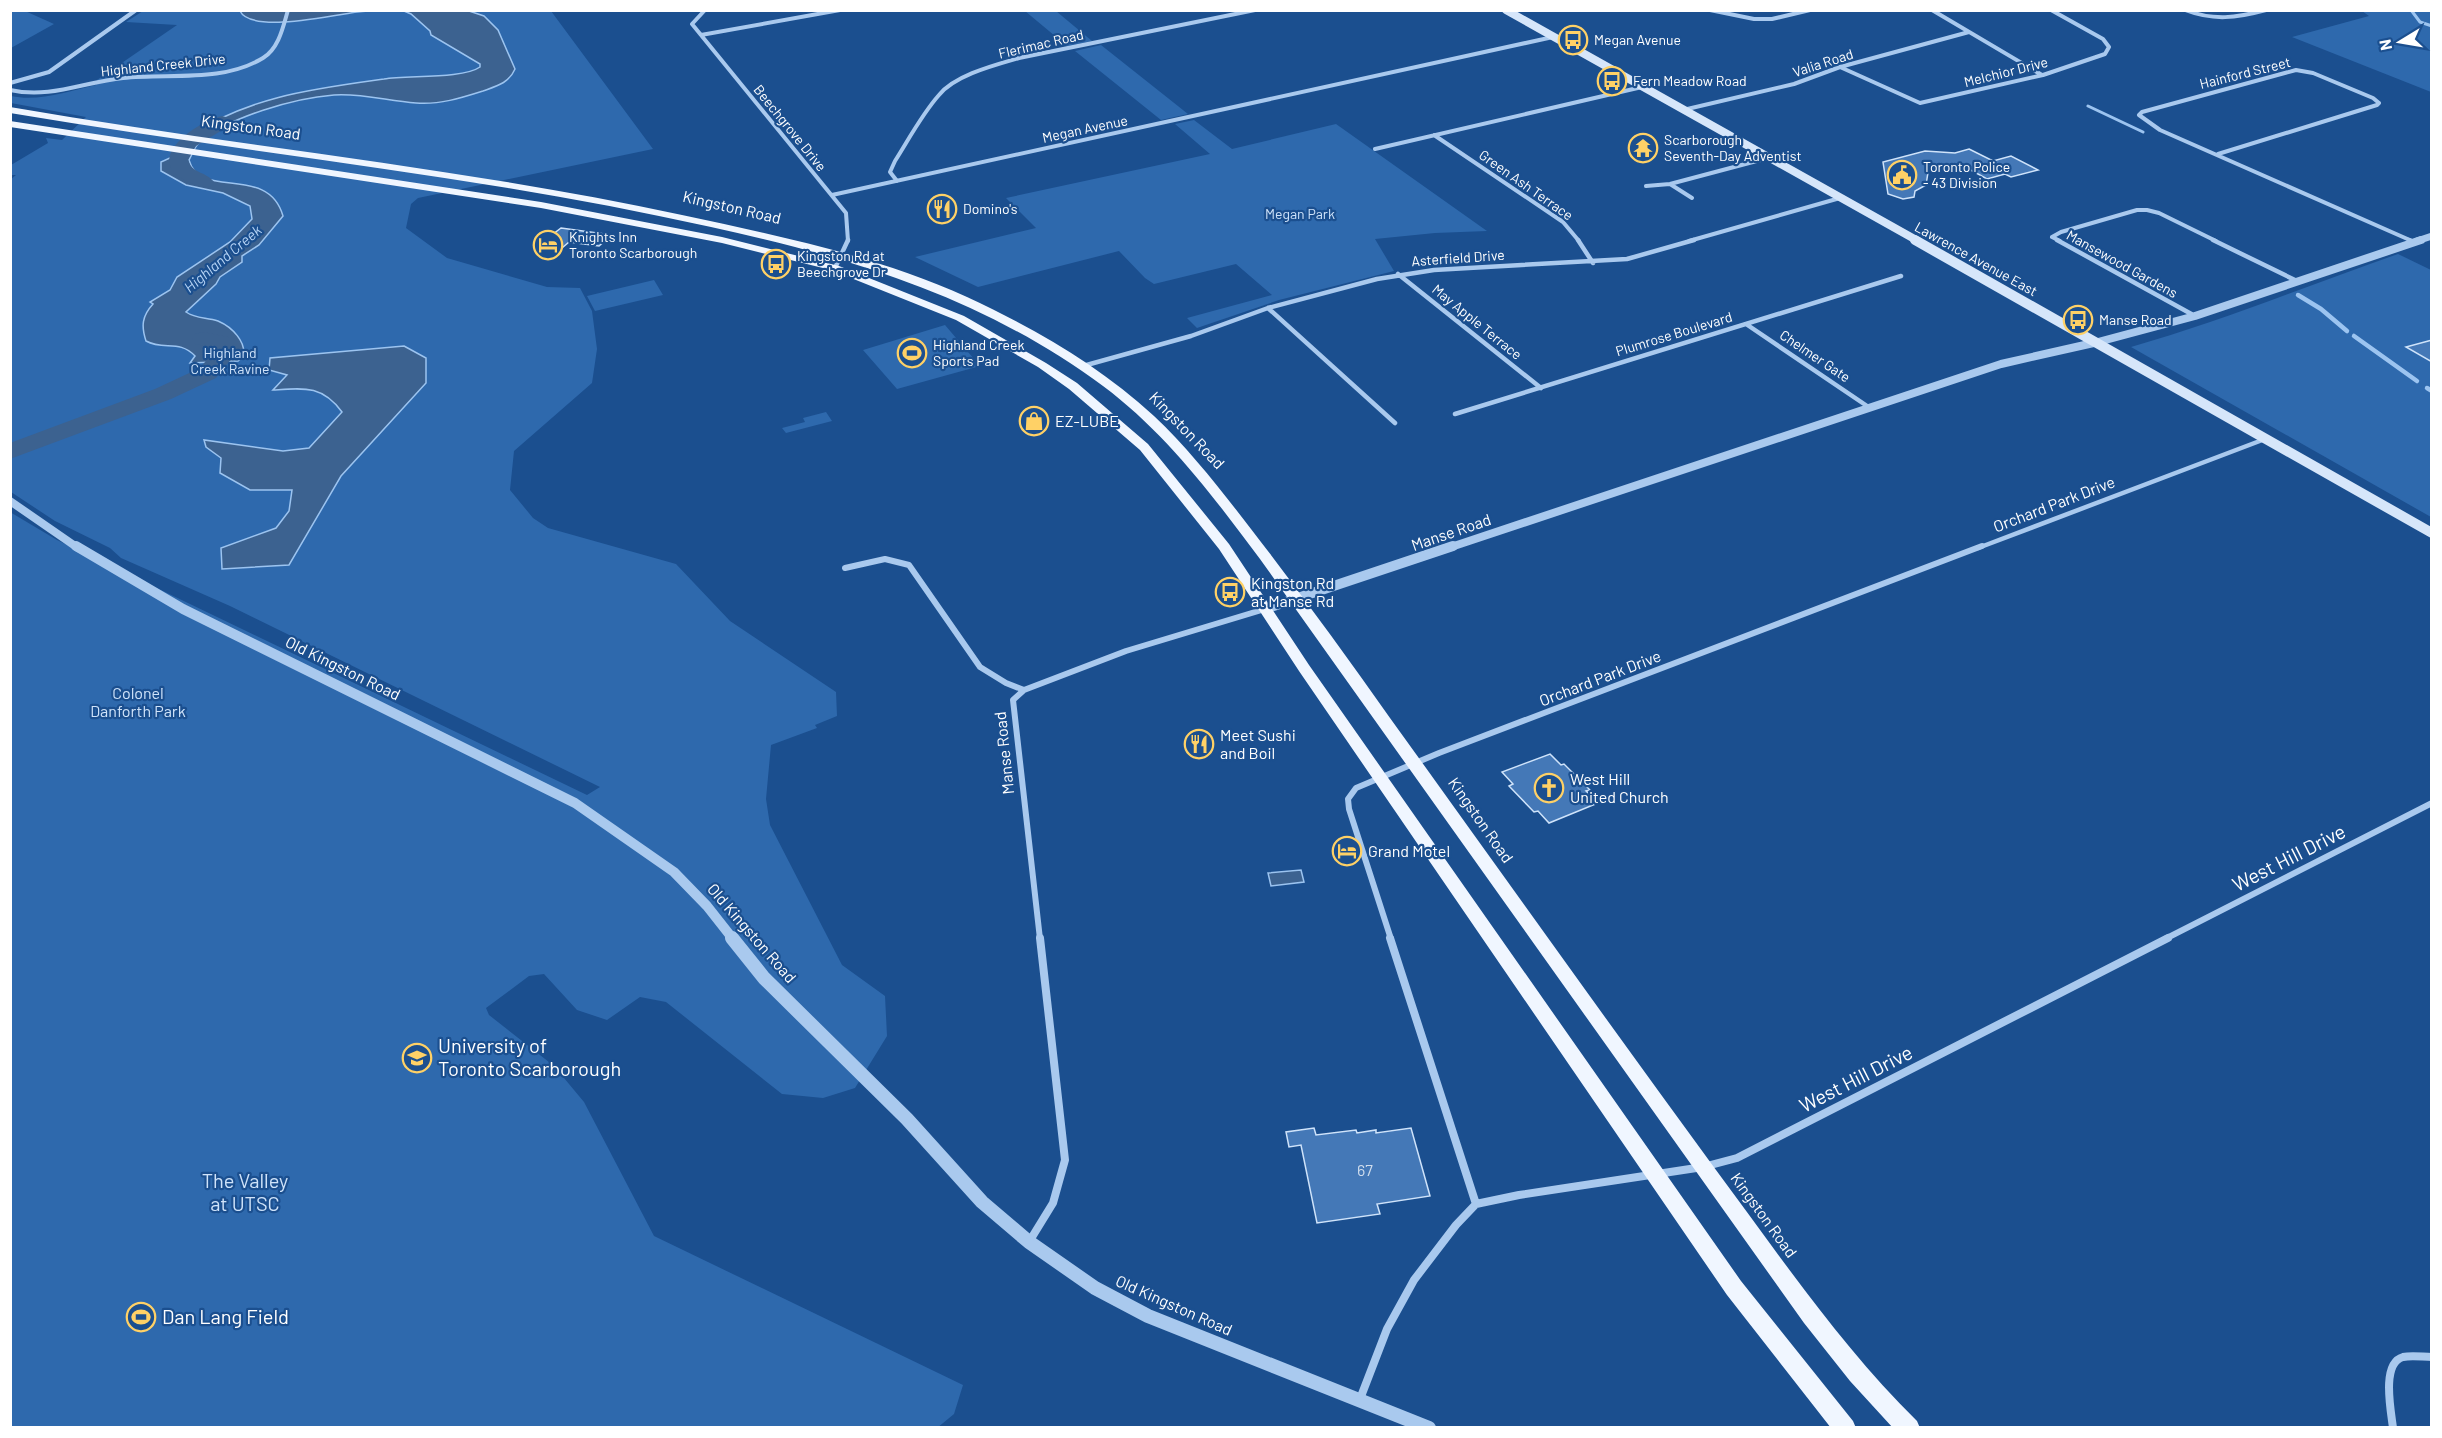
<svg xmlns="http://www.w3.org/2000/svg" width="2442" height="1438" viewBox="0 0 2442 1438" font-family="Barlow,sans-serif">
	<rect width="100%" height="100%" fill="#1b4f8f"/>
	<!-- green -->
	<path fill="#2e69ad" d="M11,10L25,11L54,24L11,48Z
		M143,11H551L653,149L418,198L411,204L406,228L447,258L547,287L580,288L592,311L597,349L592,383L514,451L510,490L533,518L548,528L676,564L730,621L836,692L837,716L815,725L817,728L771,745L766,799L770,825L842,965L885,996L887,1036L855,1088L823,1098L782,1094L666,1002L640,997L607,1020L577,1010L544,974L529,976L486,1008L489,1015L554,1066L584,1102L654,1236L963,1385L954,1414L937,1428L11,1427L10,512L57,540L587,795L600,787L230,606L121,558L110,548L55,521L11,492L10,180L16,175H11V165L48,143L46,138L62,140L86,117L11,103V96C39,102 68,91 96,85L97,80L177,25L126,22Z
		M1025,11H1056L1092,41L1067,46Z
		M2362,11H2431V92L2292,37L2369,16Z
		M1101,45L1188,114L1161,120L1075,51Z
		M1194,120L1232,149L1336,124L1487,231L1435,233L1375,239L1394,271L1279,300L1197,328L1187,318L1272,295L1236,264L1154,284L1145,278L1119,251L978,287L915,257L1036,228L1006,198L1210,154L1175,124Z
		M2398,254L2431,270V517L2131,347C2222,321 2309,285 2398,254Z
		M654,280L663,295L595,311L587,296Z
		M945,325L980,366L897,389L863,350Z
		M826,412L832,421L786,433L782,428L805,422L803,418Z"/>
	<!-- water -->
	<path fill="#3c6290" stroke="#9cc4f0" stroke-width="1.5" d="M240,11H469L484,16L498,30L515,69C509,83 497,86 483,91C461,98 439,105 416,103C388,101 362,93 334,95C295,98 227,117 198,144C194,148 192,155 189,160C200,201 268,163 283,216L259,245L242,256V262L220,277L216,284L186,312C196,319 207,317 218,321C232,327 247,342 243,357L238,361L190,363L195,356C179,339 164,351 146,341C141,326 142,316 153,304L150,302L170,290L177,277L230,242L252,219L250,206L223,193L186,185L161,171V162L181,153L188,145L187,137C251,96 312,89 384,79C407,75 463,79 480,67V64L431,35L430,31L411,14L404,11C389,11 373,10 357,12C335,15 251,34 240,11Z
		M404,346L426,358V383L341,476L289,565L222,569L221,548L276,528L289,511L292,490H250L220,473L221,458L206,447L204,440L283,451L309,448L342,412C322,385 304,388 273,390L287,375L269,370L270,358Z
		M1301,870L1304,882L1271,886L1268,873Z"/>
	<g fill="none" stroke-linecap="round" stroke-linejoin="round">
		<!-- stream-far1 -->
		<path stroke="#9cc4f0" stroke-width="3" d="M2411,10L2420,22L2432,26
			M2088,106L2143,132"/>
		<!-- stream -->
		<path stroke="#9cc4f0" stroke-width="4.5" d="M2298,295L2321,309L2347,331
			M2354,336L2417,381
			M2427,388L2432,391"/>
		<!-- river -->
		<path fill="#3c6290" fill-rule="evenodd" d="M222,116L229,118L231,122L229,126L196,146L188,159C191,174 206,171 214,182L211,186C202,188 197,186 189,182C140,161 194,123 222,116Z
			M203,332L228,337L238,351L216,378L171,399L10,459V443L155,389L200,368L214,351L212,347L195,344L192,339L195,334Z"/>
	</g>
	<!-- building -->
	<path fill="#4478b7" stroke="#cfe3fa" stroke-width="1.5" d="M1969,149L1993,161L2011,156L2038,170L2011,177L2005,174L1987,179L1969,169L1957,167L1929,166L1926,185L1915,191L1914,197L1903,199L1888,194L1883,162L1925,151L1955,153Z
		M561,228L612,235L599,246L569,242L562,248L540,244Z
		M2432,340V362L2406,347Z
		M1550,754L1561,765L1564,764L1590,790L1586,791L1598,803L1549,823L1538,811L1534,812L1509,786L1513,784L1502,772Z
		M1314,1128L1316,1135L1356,1130L1357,1133L1376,1130V1133L1411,1128L1430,1196L1377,1204L1380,1214L1317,1223L1301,1145L1289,1147L1286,1132Z"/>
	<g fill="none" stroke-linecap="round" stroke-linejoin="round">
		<!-- minor-far3 -->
		<path stroke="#a9c9ee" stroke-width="4" d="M705,10L692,24L846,213L848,241
			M1710,10L1754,19H1772L1810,10
			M1932,10L2042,75
			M2185,10C2214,21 2236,18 2266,10
			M701,35L840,10
			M1840,67L1920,103L2043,75L2105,54L2109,47L2103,39L2051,10
			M10,83L49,72L136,10
			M10,90C50,99 84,82 123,78C169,73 222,83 263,58C279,48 283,27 288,10
			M1683,110L1794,84L1840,67L1969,32
			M1434,135L1563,222L1579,241
			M1375,149L1642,87
			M2218,154L2377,105L2379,103L2373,98L2313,73L2296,70L2142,112L2139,115L2160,130L2412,241
			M897,181L890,172L895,161C909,139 922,114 939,95C955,75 995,65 1019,58L1255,10
			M1670,184L1692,198
			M1646,186L1670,184L1768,158
			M832,195L1553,37
			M1689,241L1840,198
			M2060,241L2052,237L2061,232L2137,210H2147L2159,213L2216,241"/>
		<!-- minor-far2 -->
		<path stroke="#a9c9ee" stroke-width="4.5" d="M1578,240L1593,263
			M2057,240L2195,316
			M2213,240L2297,281
			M2409,240L2414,242
			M835,268L848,240
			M1398,274L1541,388
			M1268,308L1395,423
			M1746,324L1870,408
			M1083,366L1191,336L1268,308L1377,279L1434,270L1627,259L1694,240
			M1455,414L1901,276
			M1978,548L2265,439"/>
		<!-- minor-far1 -->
		<path stroke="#a9c9ee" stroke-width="6" d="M845,568L885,559L909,565L980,667L1006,683L1024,690
			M1040,939L1013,700L1024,690L1126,651L1265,609
			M1391,939L1349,809L1348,799L1356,788L1439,753L1982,546
			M2165,939L2432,803"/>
		<!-- minor -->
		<path stroke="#a9c9ee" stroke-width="8" d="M1390,938L1476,1204
			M1029,1242L1053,1203L1065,1160L1040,938
			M1360,1399L1387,1329L1414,1280L1456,1225L1476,1204L1519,1195L1703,1167L1737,1158L2168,938
			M2393,1428C2391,1411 2381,1363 2403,1357C2412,1355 2423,1357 2432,1357"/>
		<!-- tertiary-far3 -->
		<path stroke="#a9c9ee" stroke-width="7" d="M2417,241L2432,236"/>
		<!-- tertiary-far2 -->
		<path stroke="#a9c9ee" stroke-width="8" d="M10,501L78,548
			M1448,548L2001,364L2098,342L2195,316L2421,240"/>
		<!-- tertiary-far1 -->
		<path stroke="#a9c9ee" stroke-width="10" d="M76,546L183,609L575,803L674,872L707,906L733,939
			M1265,609L1453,546"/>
		<!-- tertiary -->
		<path stroke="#a9c9ee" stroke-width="14" d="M732,938L764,978L907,1119L982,1202L1029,1242L1095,1288L1148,1316L1429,1428"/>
		<!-- secondary-far1 -->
		<path stroke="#d6e6fa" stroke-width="8" d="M1506,10L1918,241"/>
		<!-- secondary -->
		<path stroke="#d6e6fa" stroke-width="10" d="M1915,240L2432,533"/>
		<!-- primary -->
		<path fill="#f0f6ff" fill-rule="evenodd" d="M10,107C234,146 461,167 682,215C779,236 877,256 967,297C1034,328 1100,366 1154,416C1190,450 1221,490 1251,529C1299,591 1345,654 1390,718C1499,869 1606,1020 1716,1170C1780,1256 1840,1345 1917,1421L1920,1428H1893L1850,1381L1804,1323L1260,559C1213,496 1166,433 1103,386C984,298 853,258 711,227C643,212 576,199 508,188C342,161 176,141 10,113Z
			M10,121L541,202L722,237L839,266L964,316L1046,363L1077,383L1148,444L1229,544L1309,665L1741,1281L1853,1421L1856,1428H1831L1727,1295L1299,671L1219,549L1140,450L1069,389L1038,367L956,320L831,270L722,243L541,208L10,127Z"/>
	</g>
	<!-- icons -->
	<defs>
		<g id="bus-ring" transform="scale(1.5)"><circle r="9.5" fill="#1b4f8f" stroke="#ffd166" stroke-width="1.5"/><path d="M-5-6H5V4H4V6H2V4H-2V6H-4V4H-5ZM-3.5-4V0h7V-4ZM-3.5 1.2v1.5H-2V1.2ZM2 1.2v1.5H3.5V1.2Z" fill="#ffd166"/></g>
		<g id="temple-ring" transform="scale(1.5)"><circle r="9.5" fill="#1b4f8f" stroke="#ffd166" stroke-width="1.5"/><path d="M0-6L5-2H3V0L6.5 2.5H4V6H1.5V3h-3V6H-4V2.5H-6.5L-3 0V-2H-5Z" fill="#ffd166"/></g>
		<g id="civic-ring" transform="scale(1.5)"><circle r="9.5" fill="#1b4f8f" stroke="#ffd166" stroke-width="1.5"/><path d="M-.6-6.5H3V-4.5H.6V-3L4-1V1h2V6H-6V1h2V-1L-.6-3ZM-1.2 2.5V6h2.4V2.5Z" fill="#ffd166"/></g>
		<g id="restaurant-ring" transform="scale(1.5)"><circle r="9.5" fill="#1b4f8f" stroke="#ffd166" stroke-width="1.5"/><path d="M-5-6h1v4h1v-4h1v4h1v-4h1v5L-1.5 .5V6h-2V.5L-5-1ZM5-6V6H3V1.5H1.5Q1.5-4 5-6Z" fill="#ffd166"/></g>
		<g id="hotel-ring" transform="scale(1.5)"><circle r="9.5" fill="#1b4f8f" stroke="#ffd166" stroke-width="1.5"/><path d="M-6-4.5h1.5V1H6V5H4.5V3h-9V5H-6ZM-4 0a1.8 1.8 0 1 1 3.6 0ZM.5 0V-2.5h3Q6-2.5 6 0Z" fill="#ffd166"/></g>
		<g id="stadium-ring" transform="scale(1.5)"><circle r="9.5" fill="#1b4f8f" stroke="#ffd166" stroke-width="1.5"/><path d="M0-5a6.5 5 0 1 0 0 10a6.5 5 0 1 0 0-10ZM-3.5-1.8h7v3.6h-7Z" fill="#ffd166"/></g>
		<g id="shop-ring" transform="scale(1.5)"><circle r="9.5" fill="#1b4f8f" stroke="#ffd166" stroke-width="1.5"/><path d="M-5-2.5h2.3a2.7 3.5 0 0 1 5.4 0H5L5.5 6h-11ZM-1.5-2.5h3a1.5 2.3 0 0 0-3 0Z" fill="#ffd166"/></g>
		<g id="church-ring" transform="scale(1.5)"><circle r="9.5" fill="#1b4f8f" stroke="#ffd166" stroke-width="1.5"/><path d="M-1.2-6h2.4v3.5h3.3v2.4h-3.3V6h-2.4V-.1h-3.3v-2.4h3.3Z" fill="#ffd166"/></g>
		<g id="university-ring" transform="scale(1.5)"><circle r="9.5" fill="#1b4f8f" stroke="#ffd166" stroke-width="1.5"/><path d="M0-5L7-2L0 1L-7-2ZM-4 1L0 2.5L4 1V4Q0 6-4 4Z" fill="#ffd166"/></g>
	</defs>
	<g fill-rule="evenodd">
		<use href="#bus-ring" x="1573" y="40"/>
		<use href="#bus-ring" x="1612" y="81"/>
		<use href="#temple-ring" x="1643" y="148"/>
		<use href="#civic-ring" x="1902" y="175"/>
		<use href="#restaurant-ring" x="942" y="209"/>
		<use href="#hotel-ring" x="548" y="245"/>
		<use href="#bus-ring" x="776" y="264"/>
		<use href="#bus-ring" x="2078" y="320"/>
		<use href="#stadium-ring" x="912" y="353"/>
		<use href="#shop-ring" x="1034" y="421"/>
		<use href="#bus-ring" x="1230" y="592"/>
		<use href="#restaurant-ring" x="1199" y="744"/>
		<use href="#church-ring" x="1549" y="788"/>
		<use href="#hotel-ring" x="1347" y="851"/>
		<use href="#university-ring" x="417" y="1058"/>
		<use href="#stadium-ring" x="141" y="1317"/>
	</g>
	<g text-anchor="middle" stroke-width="4.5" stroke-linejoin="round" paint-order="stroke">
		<!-- far-poi labels -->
		<g font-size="14" fill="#fff" stroke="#1b4f8f" text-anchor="start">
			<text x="1594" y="45">Megan Avenue</text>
			<text x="1633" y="86">Fern Meadow Road</text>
			<text x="1664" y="145">Scarborough<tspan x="1664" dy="16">Seventh-Day Adventist</tspan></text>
			<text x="1923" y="172">Toronto Police<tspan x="1923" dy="16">- 43 Division</tspan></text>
			<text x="963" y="214">Domino's</text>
			<text x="569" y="242">Knights Inn<tspan x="569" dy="16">Toronto Scarborough</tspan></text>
			<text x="797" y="261">Kingston Rd at<tspan x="797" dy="16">Beechgrove Dr</tspan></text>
			<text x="2099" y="325">Manse Road</text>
			<text x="933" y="350">Highland Creek<tspan x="933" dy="16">Sports Pad</tspan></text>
		</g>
		<!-- far-street labels -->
		<g font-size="14" fill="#fff" stroke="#1b4f8f">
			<text transform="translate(1041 44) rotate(-13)" y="5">Flerimac Road</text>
			<text transform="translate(1823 63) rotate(-18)" y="5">Valia Road</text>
			<text transform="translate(163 65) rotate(-6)" y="5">Highland Creek Drive</text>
			<text transform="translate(2006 72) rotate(-14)" y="5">Melchior Drive</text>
			<text transform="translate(2245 73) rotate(-14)" y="5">Hainford Street</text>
			<text transform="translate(790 128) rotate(51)" y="5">Beechgrove Drive</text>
			<text transform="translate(1085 129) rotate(-12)" y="5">Megan Avenue</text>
			<text transform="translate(1526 185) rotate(35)" y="5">Green Ash Terrace</text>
			<text transform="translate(1458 258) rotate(-4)" y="5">Asterfield Drive</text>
			<text transform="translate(1976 259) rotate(29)" y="5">Lawrence Avenue East</text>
			<text transform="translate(2122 264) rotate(29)" y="5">Mansewood Gardens</text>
			<text transform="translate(1477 322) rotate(39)" y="5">May Apple Terrace</text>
			<text transform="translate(1674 334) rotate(-17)" y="5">Plumrose Boulevard</text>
			<text transform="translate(1815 356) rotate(34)" y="5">Chelmer Gate</text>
		</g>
		<!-- far-park labels -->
		<g font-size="14" fill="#cfe3fa" stroke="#1b4f8f">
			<text x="1300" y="219">Megan Park</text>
			<text x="230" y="358">Highland<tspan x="230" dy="16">Creek Ravine</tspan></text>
		</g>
		<!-- far-water labels -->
		<g font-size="15" font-style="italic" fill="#b5d3f5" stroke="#1b4f8f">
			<text transform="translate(223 259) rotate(-40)" y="5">Highland Creek</text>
		</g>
		<!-- street labels -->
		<g font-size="16" fill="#fff" stroke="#1b4f8f">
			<text transform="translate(251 127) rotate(8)" y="6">Kingston Road</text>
			<text transform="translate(732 207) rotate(13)" y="6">Kingston Road</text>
			<text transform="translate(1187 430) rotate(46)" y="6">Kingston Road</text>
			<text transform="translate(2054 504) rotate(-21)" y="6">Orchard Park Drive</text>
			<text transform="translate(1451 532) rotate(-19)" y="6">Manse Road</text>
			<text transform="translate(343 668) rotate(26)" y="6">Old Kingston Road</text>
			<text transform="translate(1600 678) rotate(-21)" y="6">Orchard Park Drive</text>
			<text transform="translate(1004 753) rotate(-96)" y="6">Manse Road</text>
			<text transform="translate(1481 820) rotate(55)" y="6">Kingston Road</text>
			<text transform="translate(752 933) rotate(49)" y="6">Old Kingston Road</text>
			<text transform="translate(1764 1215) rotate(54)" y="6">Kingston Road</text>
			<text transform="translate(1174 1305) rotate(24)" y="6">Old Kingston Road</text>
		</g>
		<!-- poi labels -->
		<g font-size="16" fill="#fff" stroke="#1b4f8f" text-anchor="start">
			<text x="1055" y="427">EZ-LUBE</text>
			<text x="1251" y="589">Kingston Rd<tspan x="1251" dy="18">at Manse Rd</tspan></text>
			<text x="1220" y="741">Meet Sushi<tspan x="1220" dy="18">and Boil</tspan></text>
			<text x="1570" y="785">West Hill<tspan x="1570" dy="18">United Church</tspan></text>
			<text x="1368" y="857">Grand Motel</text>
		</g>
		<!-- park labels -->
		<g font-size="16" fill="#cfe3fa" stroke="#1b4f8f">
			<text x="138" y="699">Colonel<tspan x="138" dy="18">Danforth Park</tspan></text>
		</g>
		<!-- near-number labels -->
		<g font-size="16" fill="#d0dded">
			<text x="1365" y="1176">67</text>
		</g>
		<!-- near-street labels -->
		<g font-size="20" fill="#fff" stroke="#1b4f8f">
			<text transform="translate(2289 858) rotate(-27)" y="7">West Hill Drive</text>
			<text transform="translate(1856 1079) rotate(-27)" y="7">West Hill Drive</text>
		</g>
		<!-- near-poi labels -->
		<g font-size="20" fill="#fff" stroke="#1b4f8f" text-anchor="start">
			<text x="438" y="1053">University of<tspan x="438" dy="23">Toronto Scarborough</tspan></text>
			<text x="162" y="1324">Dan Lang Field</text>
		</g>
		<!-- near-park labels -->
		<g font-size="20" fill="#cfe3fa" stroke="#1b4f8f">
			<text x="245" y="1188">The Valley<tspan x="245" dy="23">at UTSC</tspan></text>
		</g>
	</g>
	<!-- border -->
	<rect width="2442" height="1438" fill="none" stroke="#ffffff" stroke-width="24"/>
	<!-- north arrow -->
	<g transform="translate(2400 42) rotate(259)" stroke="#1b4f8f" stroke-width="4.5" paint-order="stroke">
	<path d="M0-4.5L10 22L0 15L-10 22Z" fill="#ffffff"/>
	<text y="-9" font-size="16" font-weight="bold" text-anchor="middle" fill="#ffffff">N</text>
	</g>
</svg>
